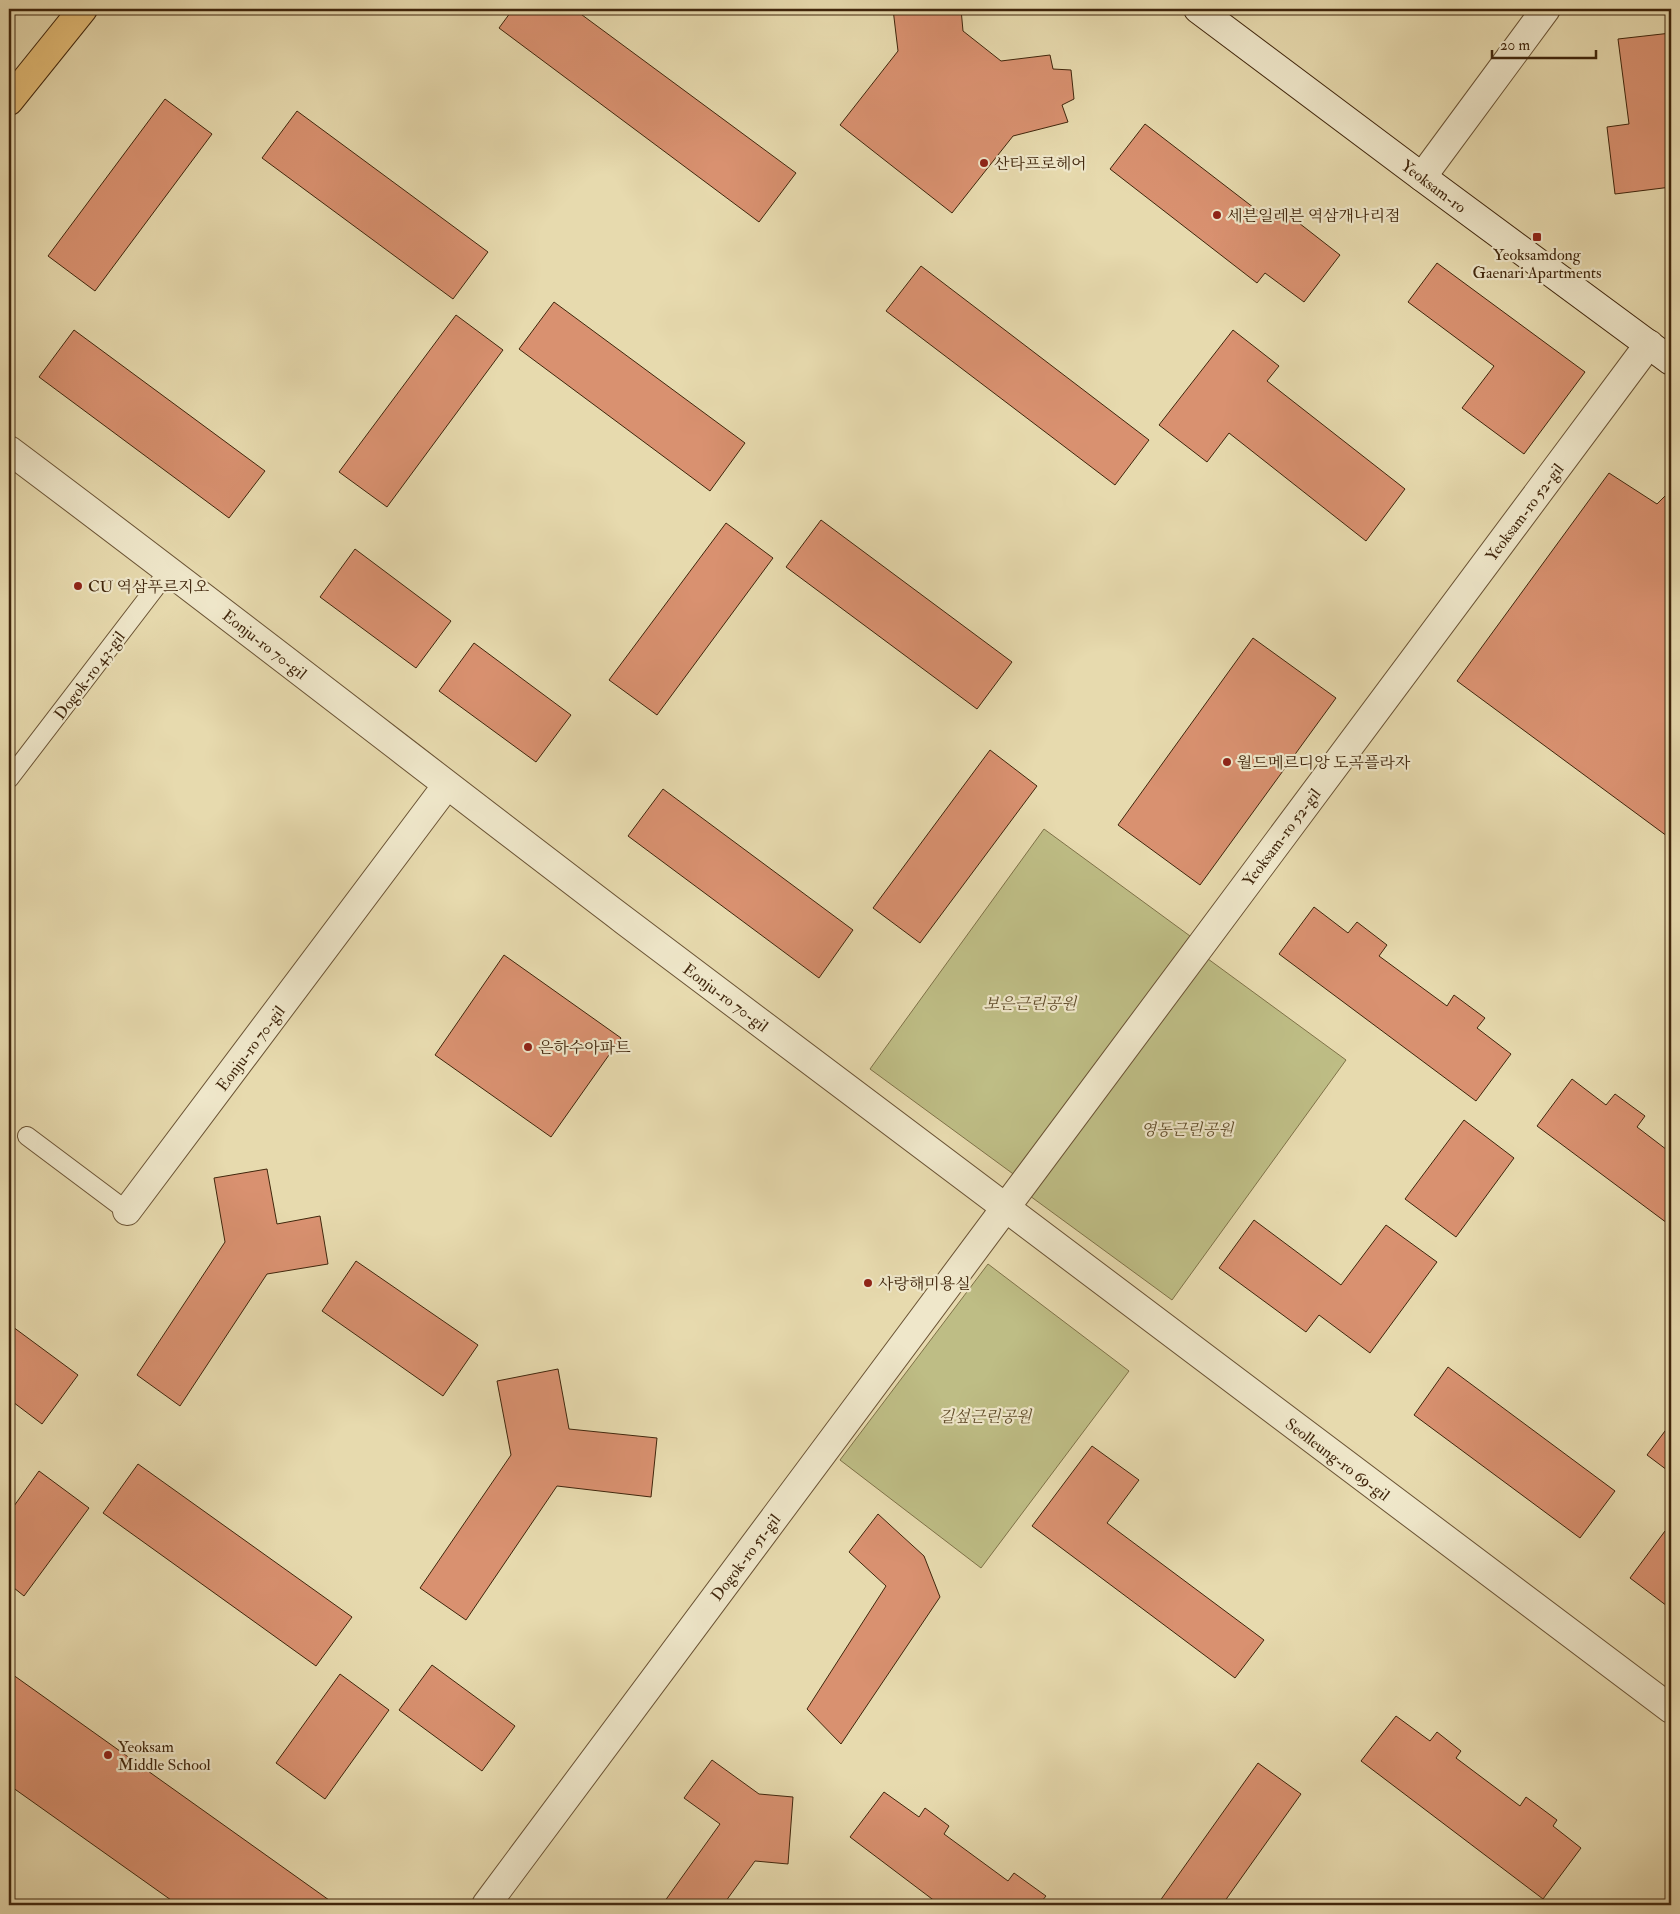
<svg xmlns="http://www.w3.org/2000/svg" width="1680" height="1914" viewBox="0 0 1680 1914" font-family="'IM FELL Double Pica','Noto Serif KR',serif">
	<rect width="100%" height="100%" fill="#e7daae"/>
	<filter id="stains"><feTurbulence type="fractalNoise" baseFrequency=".004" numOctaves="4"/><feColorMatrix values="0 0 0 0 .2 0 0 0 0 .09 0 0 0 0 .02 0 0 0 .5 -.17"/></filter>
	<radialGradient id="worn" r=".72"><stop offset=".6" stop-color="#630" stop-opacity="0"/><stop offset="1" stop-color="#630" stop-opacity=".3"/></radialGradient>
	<!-- green -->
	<path fill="#bebd85" stroke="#7f7248" d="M1044,829L1190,936L1016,1176L870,1069Z
		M1204,956L1346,1060L1172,1300L1030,1196Z
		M988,1264L1129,1371L981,1568L840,1460Z"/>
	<!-- building -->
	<path fill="#d99170" stroke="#40260c" d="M513,9H574L796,173L759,222L499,28Z
		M893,9H961L963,31L1001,61L1050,55L1053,69L1071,70L1074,99L1062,105L1068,122L1013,136L952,213L840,125L898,51Z
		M1333,9H1388L1334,14Z
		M1671,33V187L1615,194L1607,127L1629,124L1618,39Z
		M165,99L212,134L95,291L48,256Z
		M297,111L488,252L453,299L262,158Z
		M1145,124L1271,221L1281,209L1340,255L1304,302L1265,273L1257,283L1110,169Z
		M1437,263L1585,372L1524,454L1462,408L1494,366L1408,302Z
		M921,266L1149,440L1115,485L886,311Z
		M554,302L745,443L710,491L519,349Z
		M456,315L503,350L387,507L339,472Z
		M74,330L265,471L229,518L39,377Z
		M1233,330L1279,366L1267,381L1405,489L1366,541L1229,433L1207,462L1159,425Z
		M1609,473L1657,504L1671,490V839L1457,681Z
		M821,520L1012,662L977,709L786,567Z
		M726,523L773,558L657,715L609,680Z
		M355,549L451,621L416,668L320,597Z
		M1253,638L1336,698L1200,885L1118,825Z
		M474,643L571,715L536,762L439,691Z
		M990,750L1037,786L920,943L873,908Z
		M663,789L853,930L819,978L628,836Z
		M1314,907L1348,933L1357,922L1387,945L1379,956L1447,1006L1454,995L1485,1018L1477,1028L1511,1054L1476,1101L1279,954Z
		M504,955L621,1038L551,1137L435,1055Z
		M1572,1079L1606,1105L1615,1094L1645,1116L1637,1127L1671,1153V1226L1537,1126Z
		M1464,1120L1514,1158L1456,1237L1405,1199Z
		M267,1169L277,1224L320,1216L328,1264L267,1274L180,1406L137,1375L225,1242L214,1178Z
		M1254,1220L1341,1285L1386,1225L1437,1262L1370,1353L1319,1315L1306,1332L1219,1268Z
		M356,1261L478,1345L443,1396L322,1311Z
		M9,1324L78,1375L42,1424L9,1399Z
		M1448,1367L1615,1491L1580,1538L1414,1415Z
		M558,1369L569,1429L657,1438L651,1497L557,1486L466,1620L420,1588L511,1455L497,1381Z
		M1671,1423V1473L1647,1455Z
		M1092,1446L1139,1480L1107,1523L1264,1640L1235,1678L1032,1526Z
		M138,1464L352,1617L316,1666L103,1513Z
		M39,1471L89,1508L24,1596L9,1584V1513Z
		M878,1514L924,1556L940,1597L841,1744L807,1709L886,1586L849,1552Z
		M1665,1531L1671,1535V1609L1630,1578Z
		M432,1665L515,1726L482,1771L399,1710Z
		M9,1672L336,1905H178L9,1785Z
		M340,1674L389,1710L325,1799L276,1763Z
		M1396,1716L1430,1741L1437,1732L1461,1751L1456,1758L1520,1806L1526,1797L1557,1820L1553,1826L1581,1848L1543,1899L1361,1761Z
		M712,1760L759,1794L793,1797L788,1864L755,1861L723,1905H662L720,1824L684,1798Z
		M1258,1763L1301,1794L1222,1905H1157Z
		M884,1792L919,1817L925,1808L949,1826L944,1834L1008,1881L1014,1873L1046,1896L1041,1902L1045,1905H940L850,1837Z"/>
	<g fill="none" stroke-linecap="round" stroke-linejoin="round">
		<!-- service casing -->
		<g stroke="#6a5334" stroke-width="20">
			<path id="service" d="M9,779L169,570
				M27,1136L127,1211"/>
		</g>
		<!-- minor casing -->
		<g stroke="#6a5334" stroke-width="30">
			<path id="minor" d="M1422,177L1546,9
				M9,450C216,605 419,764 625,921C973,1185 1322,1447 1671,1709
				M127,1211L447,785
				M486,1905L1649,344"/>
		</g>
		<!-- secondary casing -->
		<g stroke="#40260c" stroke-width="30">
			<path id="secondary" d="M1198,9L1422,177L1671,361"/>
		</g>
		<!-- primary casing -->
		<g stroke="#40260c" stroke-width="30">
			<path id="primary" d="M9,101L83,9"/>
		</g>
		<!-- service -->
		<use href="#service" stroke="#efe7ca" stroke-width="18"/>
		<!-- minor -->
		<use href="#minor" stroke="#efe7ca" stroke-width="28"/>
		<!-- secondary -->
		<use href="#secondary" stroke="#efe7ca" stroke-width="28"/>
		<!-- primary -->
		<use href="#primary" stroke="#e4bd77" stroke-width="28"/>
	</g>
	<!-- markers -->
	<g fill="#8f2418" stroke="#efe7ca" stroke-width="2">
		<circle cx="984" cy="163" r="5"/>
		<circle cx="1217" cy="215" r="5"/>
		<rect x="1532" y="232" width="10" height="10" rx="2.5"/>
		<circle cx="78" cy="586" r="5"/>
		<circle cx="1227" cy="762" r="5"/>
		<circle cx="528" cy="1047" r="5"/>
		<circle cx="868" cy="1283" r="5"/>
		<circle cx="108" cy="1755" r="5"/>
	</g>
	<g text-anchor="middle" stroke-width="4.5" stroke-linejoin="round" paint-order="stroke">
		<!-- poi labels -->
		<g font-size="16" fill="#40260c" stroke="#efe7ca" text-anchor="start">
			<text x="994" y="169">산타프로헤어</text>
			<text x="1227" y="221">세븐일레븐 역삼개나리점</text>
			<text x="1537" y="260" text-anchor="middle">Yeoksamdong<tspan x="1537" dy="18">Gaenari Apartments</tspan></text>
			<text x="88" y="592">CU 역삼푸르지오</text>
			<text x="1237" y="768">월드메르디앙 도곡플라자</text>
			<text x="538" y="1053">은하수아파트</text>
			<text x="878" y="1289">사랑해미용실</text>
			<text x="118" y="1752">Yeoksam<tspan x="118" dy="18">Middle School</tspan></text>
		</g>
		<!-- street labels -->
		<g font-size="16" fill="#40260c" stroke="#efe7ca">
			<text transform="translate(1434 186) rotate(37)" y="6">Yeoksam-ro</text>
			<text transform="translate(1524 512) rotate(-53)" y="6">Yeoksam-ro 52-gil</text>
			<text transform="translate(265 644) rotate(38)" y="6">Eonju-ro 70-gil</text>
			<text transform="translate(89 675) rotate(-53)" y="6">Dogok-ro 43-gil</text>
			<text transform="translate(1281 837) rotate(-53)" y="6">Yeoksam-ro 52-gil</text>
			<text transform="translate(726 997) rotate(37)" y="6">Eonju-ro 70-gil</text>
			<text transform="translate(250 1048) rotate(-53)" y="6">Eonju-ro 70-gil</text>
			<text transform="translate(1338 1459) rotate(37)" y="6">Seolleung-ro 69-gil</text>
			<text transform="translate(745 1557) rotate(-53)" y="6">Dogok-ro 51-gil</text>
		</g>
		<!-- park labels -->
		<g font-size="16" font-style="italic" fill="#604c2a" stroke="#efe7ca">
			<text x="1030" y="1009">보은근린공원</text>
			<text x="1187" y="1135">영동근린공원</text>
			<text x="985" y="1422">길섶근린공원</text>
		</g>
	</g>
	<!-- margin -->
	<rect width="1680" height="1914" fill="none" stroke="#e7daae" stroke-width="30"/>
	<rect x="10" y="10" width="1660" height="1894" fill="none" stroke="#40260c" stroke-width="2.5"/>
	<rect x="15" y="15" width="1650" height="1884" fill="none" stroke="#40260c"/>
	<!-- scale -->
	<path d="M1492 50v8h104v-8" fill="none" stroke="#40260c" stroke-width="2.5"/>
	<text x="1500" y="50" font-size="15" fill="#40260c" stroke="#efe7ca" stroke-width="4" paint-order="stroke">20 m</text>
	<rect width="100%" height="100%" filter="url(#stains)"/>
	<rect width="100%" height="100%" fill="url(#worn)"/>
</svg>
